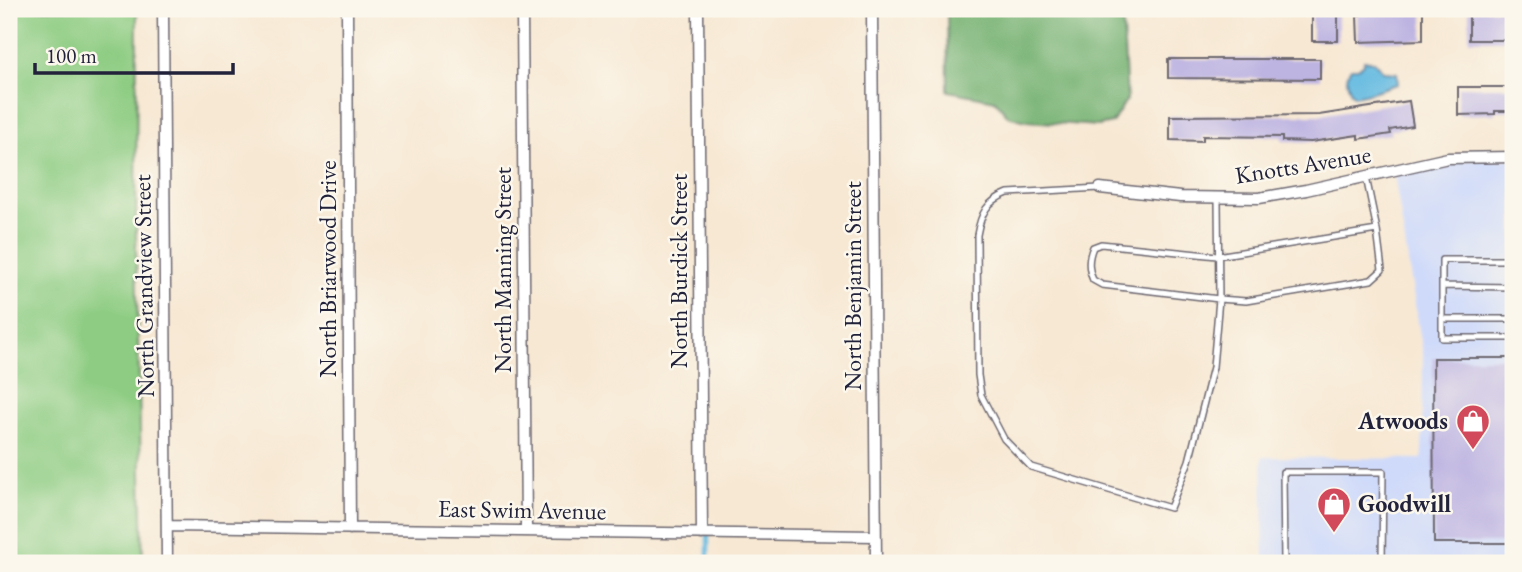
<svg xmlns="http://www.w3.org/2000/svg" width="1522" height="572" viewBox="0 0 1522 572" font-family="'EB Garamond',serif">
	<rect width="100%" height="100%" fill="#fbf7ec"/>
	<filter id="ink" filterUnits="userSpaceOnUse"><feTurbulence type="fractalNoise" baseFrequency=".0143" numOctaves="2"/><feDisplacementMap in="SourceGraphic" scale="14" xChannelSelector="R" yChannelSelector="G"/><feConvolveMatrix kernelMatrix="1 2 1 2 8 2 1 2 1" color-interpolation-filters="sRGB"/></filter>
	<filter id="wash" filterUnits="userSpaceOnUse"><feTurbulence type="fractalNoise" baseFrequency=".00686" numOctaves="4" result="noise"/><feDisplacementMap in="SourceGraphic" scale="28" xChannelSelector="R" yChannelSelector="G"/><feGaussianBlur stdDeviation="1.57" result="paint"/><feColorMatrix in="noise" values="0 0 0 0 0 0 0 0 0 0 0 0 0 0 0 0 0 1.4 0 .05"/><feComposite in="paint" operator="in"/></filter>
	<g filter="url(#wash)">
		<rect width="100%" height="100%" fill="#f7e8d3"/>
		<!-- built -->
		<path fill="#cfdafa" d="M1513,159V563H1264L1262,457L1422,459L1423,354L1394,174L1449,161Z"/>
		<!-- green -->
		<path fill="#8dcc82" stroke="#58775e" stroke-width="2" d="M9,9H137L136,249L143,563H9Z"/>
		<!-- forest -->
		<path fill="#72b070" stroke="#4a6956" stroke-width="2" d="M947,9H1122L1127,99L1112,123L1098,126L1026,121L1008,116L995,100L948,91Z"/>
		<!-- water -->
		<path fill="#64bae1" stroke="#436e8e" stroke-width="2" d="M1364,60L1374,62L1384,72L1397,73L1398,84C1383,87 1371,94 1354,96C1347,87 1344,78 1351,68H1358L1364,63Z"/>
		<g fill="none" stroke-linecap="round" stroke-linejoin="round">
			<!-- stream -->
			<path stroke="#64bae1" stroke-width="4.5" d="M708,534V563"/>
		</g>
		<g id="blocks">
			<!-- building -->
			<path fill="#bdb4e2" d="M1312,9H1338V41H1312Z
				M1360,9H1423V40L1358,42L1357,15H1360Z
				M1469,9H1505V40H1469Z
				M1168,59H1320V79L1168,78Z
				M1458,87H1513V111H1495V114L1458,115Z
				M1409,101L1413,126L1390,130L1391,134L1358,139V135L1311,142L1282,141V137L1203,136V141L1170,140V116L1319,115Z
				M1433,358H1513V543H1434Z"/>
		</g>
	</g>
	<g filter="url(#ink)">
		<use href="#blocks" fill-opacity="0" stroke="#6d6770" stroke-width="2"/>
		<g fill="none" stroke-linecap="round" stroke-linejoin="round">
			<!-- service casing -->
			<g stroke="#6d6770" stroke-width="8">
				<path id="service" d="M1366,177L1377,230
					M1100,188L1008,193C987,201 981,213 977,235L978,375L981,395L1004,439L1031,467L1170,508L1189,461L1213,367L1219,299L1246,301L1371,280L1382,270L1377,230L1217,256L1101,244L1093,247C1088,259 1088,268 1093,280L1102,285L1219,299L1218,199
					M1442,286V260H1513
					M1513,287L1442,286V338H1509L1513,335
					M1442,319H1513
					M1284,563L1283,472H1383L1382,563"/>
			</g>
			<!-- minor casing -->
			<g stroke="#6d6770" stroke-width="13">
				<path id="minor" d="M163,9L167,563
					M347,9L350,529
					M522,9L526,531
					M698,9L702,534
					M872,9L876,563
					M1100,188L1180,197L1259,198L1306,190L1448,158L1513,157
					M168,526L875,536"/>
			</g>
			<!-- service -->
			<use href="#service" stroke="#fff" stroke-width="5"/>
			<!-- minor -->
			<use href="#minor" stroke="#fff" stroke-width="10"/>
		</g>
	</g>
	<!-- icons -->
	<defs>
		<g id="shop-pin" transform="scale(1.75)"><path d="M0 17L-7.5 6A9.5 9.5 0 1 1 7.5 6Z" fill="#d1495b" stroke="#fbf7ec"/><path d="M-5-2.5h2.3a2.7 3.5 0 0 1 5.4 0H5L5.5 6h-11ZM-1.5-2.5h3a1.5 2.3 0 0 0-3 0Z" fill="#fff"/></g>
	</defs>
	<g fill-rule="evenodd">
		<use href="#shop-pin" x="1473" y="421"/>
		<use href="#shop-pin" x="1334" y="504"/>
	</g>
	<g text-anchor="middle" stroke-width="5" stroke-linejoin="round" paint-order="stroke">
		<!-- street labels -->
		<g font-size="24" fill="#22223b" stroke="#fbf7ec">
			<text transform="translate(1303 165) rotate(-9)" y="8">Knotts Avenue</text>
			<text transform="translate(328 269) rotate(-90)" y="8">North Briarwood Drive</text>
			<text transform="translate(503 270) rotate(-90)" y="8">North Manning Street</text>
			<text transform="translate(679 271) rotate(-90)" y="8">North Burdick Street</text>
			<text transform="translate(144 286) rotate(-91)" y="8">North Grandview Street</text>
			<text transform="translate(853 286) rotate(-90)" y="8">North Benjamin Street</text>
			<text transform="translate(522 510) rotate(1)" y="8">East Swim Avenue</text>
		</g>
		<!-- poi labels -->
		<g font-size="24" font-weight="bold" fill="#22223b" stroke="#fbf7ec" text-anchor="end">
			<text x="1448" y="429">Atwoods</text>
			<text x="1358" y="512" text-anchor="start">Goodwill</text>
		</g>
	</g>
	<!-- margin -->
	<rect width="1522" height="572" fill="none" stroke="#fbf7ec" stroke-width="35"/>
	<!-- scale -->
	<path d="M35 63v10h198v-10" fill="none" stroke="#22223b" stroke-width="3.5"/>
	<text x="46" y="63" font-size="21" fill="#22223b" stroke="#fbf7ec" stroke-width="5" paint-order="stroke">100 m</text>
</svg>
